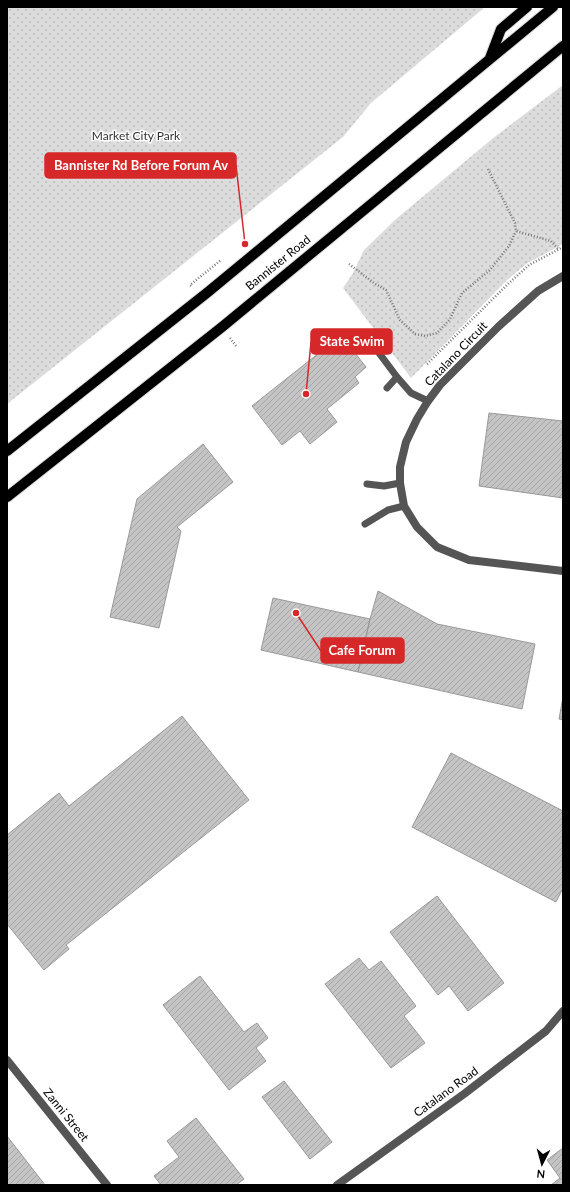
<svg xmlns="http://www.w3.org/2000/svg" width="570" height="1192" viewBox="0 0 570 1192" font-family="Lato,sans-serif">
	<defs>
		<pattern id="grass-dots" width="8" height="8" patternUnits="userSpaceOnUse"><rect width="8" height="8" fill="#dcdcdc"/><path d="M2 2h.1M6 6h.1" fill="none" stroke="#bbb" stroke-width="1.8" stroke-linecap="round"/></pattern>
		<pattern id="building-hatch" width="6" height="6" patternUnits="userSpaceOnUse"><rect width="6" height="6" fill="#c4c4c4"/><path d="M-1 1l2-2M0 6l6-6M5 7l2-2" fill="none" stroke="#a7a7a7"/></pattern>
	</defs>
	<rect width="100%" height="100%" fill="#fff"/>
	<!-- grass -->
	<path fill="url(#grass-dots)" d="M7,7H485L371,103L343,137L7,404Z
		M563,85V244L526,264L506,281L411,378L343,288L353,273L364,250L396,219L492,139Z"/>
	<!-- building -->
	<path fill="url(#building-hatch)" stroke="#999" d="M344,339L366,367L355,377L359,383L327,409L337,422L310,444L300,431L282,445L252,406L329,345L331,348Z
		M489,413L563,421V498L479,486Z
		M203,444L233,482L177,527L181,531L159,628L110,617L137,499Z
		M378,591L437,624L535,644L522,709L358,672L370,619Z
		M273,598L370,619L358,672L261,650Z
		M563,697V720L559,719Z
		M182,716L249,800L66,945L69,949L44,970L7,924V835L59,793L69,806Z
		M451,753L563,811V888L556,902L412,827Z
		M437,896L504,983L468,1011L449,986L438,995L390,932Z
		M359,958L369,970L381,961L416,1006L404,1016L425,1043L391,1068L325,984Z
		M200,976L244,1032L257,1023L268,1038L256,1048L266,1061L229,1090L163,1005Z
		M284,1081L332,1142L310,1159L262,1097Z
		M196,1118L244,1179L236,1185H161L154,1176L179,1157L167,1141Z
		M7,1136L45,1185H7Z
		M563,1148V1185H551L560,1178L547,1160Z"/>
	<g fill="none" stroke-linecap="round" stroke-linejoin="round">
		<!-- primary casing -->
		<g stroke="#dbdbdb" stroke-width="12">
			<path id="primary" d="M490,58L501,29L527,7
				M7,451L208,292L553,7
				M7,497L222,327L563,46"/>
		</g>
		<!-- path -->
		<path stroke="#777" stroke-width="2.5" stroke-dasharray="1 2" stroke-linecap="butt" d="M488,169L515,223L516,231L551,241L558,249
			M349,264L374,283L386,290L400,320L415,334L425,336L437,333L450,319L462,293L490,270L509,246L516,231
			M191,286L190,285L221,260
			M230,338L236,346
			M427,364L508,284L529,265L563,247"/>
		<!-- service -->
		<path stroke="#555" stroke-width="7" d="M364,333L397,377L411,393L428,401
			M387,388L397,377
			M367,484L384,486L400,483
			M365,524L388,510L404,506"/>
		<!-- minor -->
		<path stroke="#555" stroke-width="8" d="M563,276L538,291L498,327L440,385L428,401L417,419L406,442L400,467V483L404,506L417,527L437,547L469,560L563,571
			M7,1060L107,1185
			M337,1185L464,1094L546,1031L563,1011"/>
		<!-- primary -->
		<use href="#primary" stroke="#000" stroke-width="10"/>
	</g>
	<g text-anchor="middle" stroke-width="3" stroke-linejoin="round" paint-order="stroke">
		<!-- park labels -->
		<g font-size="12" fill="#333" stroke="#fff">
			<text x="136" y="140">Market City Park</text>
		</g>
		<!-- street labels -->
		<g font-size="12" fill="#000" stroke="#fff">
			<text transform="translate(278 263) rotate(-39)" y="4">Bannister Road</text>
			<text transform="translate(456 354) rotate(-46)" y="4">Catalano Circuit</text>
			<text transform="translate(446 1092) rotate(-36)" y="4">Catalano Road</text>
			<text transform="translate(66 1115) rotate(51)" y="4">Zanni Street</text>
		</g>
	</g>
	<!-- callouts -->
	<path fill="none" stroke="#d62828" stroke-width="1.5" d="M245 244L236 165M306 394L311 342M296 613L321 651"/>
	<g fill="#d62828" stroke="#fff" stroke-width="1.5">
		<circle cx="245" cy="244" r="4"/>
		<circle cx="306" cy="394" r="4"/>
		<circle cx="296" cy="613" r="4"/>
	</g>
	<g fill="#d62828" stroke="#d62828" stroke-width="1.5">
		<rect x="45" y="153" width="191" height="25" rx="4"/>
		<rect x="311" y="329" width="81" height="25" rx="4"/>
		<rect x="321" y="638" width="83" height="25" rx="4"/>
	</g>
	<g font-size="13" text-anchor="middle" font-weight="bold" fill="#fff">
		<text x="141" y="170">Bannister Rd Before Forum Av</text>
		<text x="352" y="346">State Swim</text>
		<text x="362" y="655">Cafe Forum</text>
	</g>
	<!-- border -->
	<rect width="570" height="1192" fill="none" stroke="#000000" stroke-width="16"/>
	<!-- north arrow -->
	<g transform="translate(542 1164) rotate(186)" stroke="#ffffff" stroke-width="3" paint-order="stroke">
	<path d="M0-3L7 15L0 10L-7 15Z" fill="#000000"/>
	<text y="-6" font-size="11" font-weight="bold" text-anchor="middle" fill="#000000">N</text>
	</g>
</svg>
